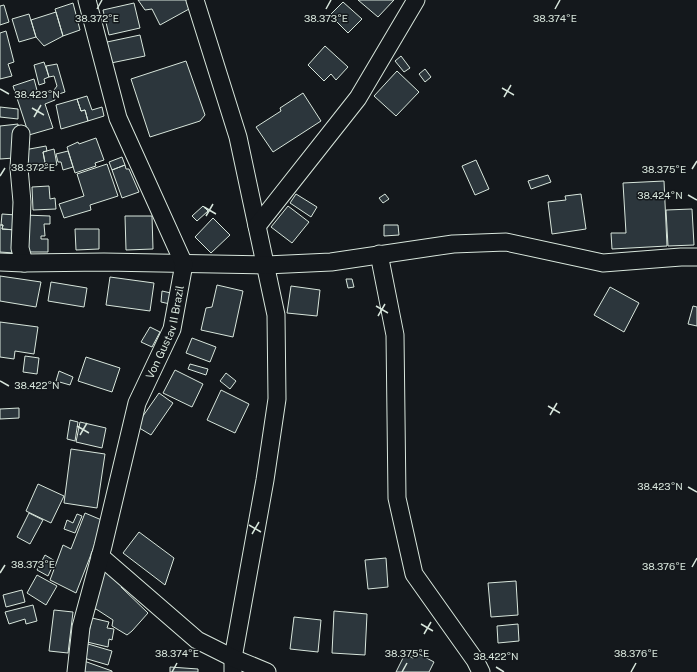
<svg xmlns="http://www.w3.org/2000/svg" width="697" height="672" viewBox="0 0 697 672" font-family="'Public Sans',sans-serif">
	<rect width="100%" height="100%" fill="#14181c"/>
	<!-- building -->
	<path fill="#2c363c" stroke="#d8e6dc" d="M138,0H186L189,9L160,25L152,9L145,10Z
		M358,0H394L378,17Z
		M343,2L362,19L348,33L330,15Z
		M73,3L80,30L63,36L55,9Z
		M134,3L140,28L109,35L103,10Z
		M4,5L9,22L0,25V6Z
		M56,12L63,36L44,46L36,37L31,20Z
		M29,14L36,37L19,42L12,19Z
		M6,31L14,62L8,64L12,76L0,79V33Z
		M140,35L145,56L111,63L107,42Z
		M325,46L348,67L336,80L331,74L324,81L308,65Z
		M401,56L410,68L404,72L395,61Z
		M186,61L205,115L200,121L150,137L131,79Z
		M44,62L49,77L44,79L45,83L39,85L34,65Z
		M57,64L65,92L56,95L54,90L57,86L54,76L49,77L46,66Z
		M425,69L431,77L425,82L419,74Z
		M397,71L419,92L396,116L374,96Z
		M34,79L38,94L51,90L55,100L45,104L53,128L29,135L13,86Z
		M303,93L321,121L273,152L256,127L281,111L280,108Z
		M87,96L92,110L102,107L104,116L88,121L85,110L81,111L77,99Z
		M77,99L81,111L85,110L88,121L61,129L56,105Z
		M0,107L18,109V119L0,117Z
		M18,124L19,140L14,158L0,159V126Z
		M96,138L104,160L95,163L96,166L75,173L67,147L78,142L79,144Z
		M46,146L47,151L43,152L46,168L27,171L24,150Z
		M54,149L57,165L46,168L43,152Z
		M68,151L73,167L63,170L61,162H58L56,154Z
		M122,157L125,165L112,170L109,162Z
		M476,160L489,189L475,195L462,166Z
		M107,164L118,196L90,205L91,210L64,218L59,204L84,196L77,174Z
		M125,165L126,169H129L139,192L122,198L112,170Z
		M548,175L551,182L531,189L528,181Z
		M664,181L667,246L612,249L611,233H626L623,183Z
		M49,186L50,199L55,198L56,209L33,210L32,187Z
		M296,194L317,207L311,217L290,203Z
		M385,194L389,199L383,203L379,198Z
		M581,194L586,229L552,234L548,202L566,200L565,196Z
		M203,206L208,211L197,221L192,216Z
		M288,206L309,222L292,243L271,227Z
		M692,209L694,245L668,246L666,210Z
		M2,214L16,215V230L2,229L3,225H1Z
		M25,215L50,216V224H44L45,236H41V239H48V252H23Z
		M125,216H152L153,249L126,250Z
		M213,218L230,235L211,253L195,237Z
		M0,225H3L2,229L16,230L14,253L0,252Z
		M384,225H398L399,235L384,236Z
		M75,229H99V249L76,250Z
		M0,276L41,282L36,307L0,301Z
		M110,277L154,283L150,311L106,305Z
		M346,279H352L354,287L348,288Z
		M51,282L87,288L84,307L48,301Z
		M217,285L243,291L233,337L201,330L206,308L212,307Z
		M291,286L320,290L317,316L287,313Z
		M610,287L639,303L624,332L594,315Z
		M162,291L171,293L170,304L161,302Z
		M693,306L697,307V326L688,324Z
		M0,322L38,327L34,354L15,351L14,359L0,357Z
		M150,327L160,332L152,347L141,342Z
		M192,338L216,347L210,362L186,353Z
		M25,356L39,358L37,374L23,372Z
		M86,357L120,368L112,392L78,381Z
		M190,364L208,369L206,375L188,369Z
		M175,370L203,384L192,407L163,393Z
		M59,371L73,377L70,385L56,381Z
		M226,373L236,381L230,389L220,381Z
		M221,390L249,404L235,433L207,420Z
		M159,393L173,403L151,435L136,426Z
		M19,408V418L0,419V409Z
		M70,420L78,422L75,441L67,439Z
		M80,422L106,428L102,448L76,442Z
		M71,449L105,454L97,508L64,503Z
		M38,484L64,496L51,523L26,511Z
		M29,513L43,520L30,544L17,537Z
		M85,513L104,521L76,593L50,580L63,545L71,549Z
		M77,514L82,516L75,533L64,529L67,520L73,523Z
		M139,532L174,558L165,585L123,553Z
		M45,555L55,561L48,576L37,570Z
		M386,558L388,587L368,589L365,560Z
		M104,569L123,584L121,587L148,613L132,631L127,635L112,626L113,620L96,609L92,611Z
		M37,575L57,586L46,605L27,593Z
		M516,581L518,615L491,617L488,583Z
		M22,590L25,602L6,607L3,595Z
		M33,605L37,621L26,624L25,619L9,624L5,612Z
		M54,610L73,612L68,653L49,651Z
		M334,611L367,614L365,655L332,653Z
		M294,617L321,620L318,652L290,649Z
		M92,618L109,622L107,628L114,629L112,640L109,639L108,647L87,642Z
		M518,624L519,641L498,643L497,626Z
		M88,644L112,651L108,665L84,658Z
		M405,654L413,658L419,654L434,662L429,672H396Z
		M84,661L112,671V672H83Z
		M170,667L198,669V672H170Z"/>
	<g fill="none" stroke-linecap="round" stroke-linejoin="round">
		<!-- minor casing -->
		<g stroke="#d8e6dc" stroke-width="19">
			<g id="minor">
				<path d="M195,0L238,137L276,315L277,399L265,480L233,658V672"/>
				<path d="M21,134L19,168L22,202L20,248L24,263"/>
				<path d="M257,226L358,98L416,0"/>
				<path d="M379,254L395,335L397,498L414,574L475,660L481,672"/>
				<path d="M0,262L24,263L104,262L266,265L331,262L453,244L506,242L603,263L681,257H697"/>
				<path d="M100,556L197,640L233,658L267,672"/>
				<path id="s1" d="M76,672L81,627L103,546L137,403L172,329L184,264L118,118L87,0"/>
			</g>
		</g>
		<!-- minor -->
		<use href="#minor" stroke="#14181c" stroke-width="17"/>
	</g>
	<!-- ticks -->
	<path fill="none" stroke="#d8e6dc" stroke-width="1.5" d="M97,9L102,0M326,9L331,0M555,9L560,0M502,88L514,95M0,89L9,94M504,97L511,85M32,108L44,115M34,117L41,105M692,169L697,161M0,176L5,168M688,195L697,200M204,207L216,214M206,216L213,204M376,306L388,313M378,316L385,304M0,381L9,386M548,406L560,413M550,415L557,403M77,426L89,433M80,435L87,423M688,487L697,492M249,525L261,532M252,534L259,522M692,567L697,558M0,573L5,565M421,624L433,631M424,634L431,622M496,667L504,672M172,672L177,663M402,672L407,663M631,672L636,663"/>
	<g text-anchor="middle" stroke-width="3" stroke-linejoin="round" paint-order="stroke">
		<!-- street labels -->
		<g font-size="11" fill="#d8e6dc" stroke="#14181c">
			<text dy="4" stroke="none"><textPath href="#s1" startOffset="353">Von Gustav II Brazil</textPath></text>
		</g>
	</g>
	<g font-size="10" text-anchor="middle" fill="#d8e6dc" stroke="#14181c" stroke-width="3" stroke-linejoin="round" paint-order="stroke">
		<text x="97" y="22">38.372°E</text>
		<text x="326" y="22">38.373°E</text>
		<text x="555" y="22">38.374°E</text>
		<text x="37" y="98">38.423°N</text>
		<text x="33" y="171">38.372°E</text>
		<text x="664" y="173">38.375°E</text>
		<text x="660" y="199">38.424°N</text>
		<text x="37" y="389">38.422°N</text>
		<text x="660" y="490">38.423°N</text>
		<text x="33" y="568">38.373°E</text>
		<text x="664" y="570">38.376°E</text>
		<text x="177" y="657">38.374°E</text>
		<text x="407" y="657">38.375°E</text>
		<text x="636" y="657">38.376°E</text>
		<text x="496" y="660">38.422°N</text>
	</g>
</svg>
